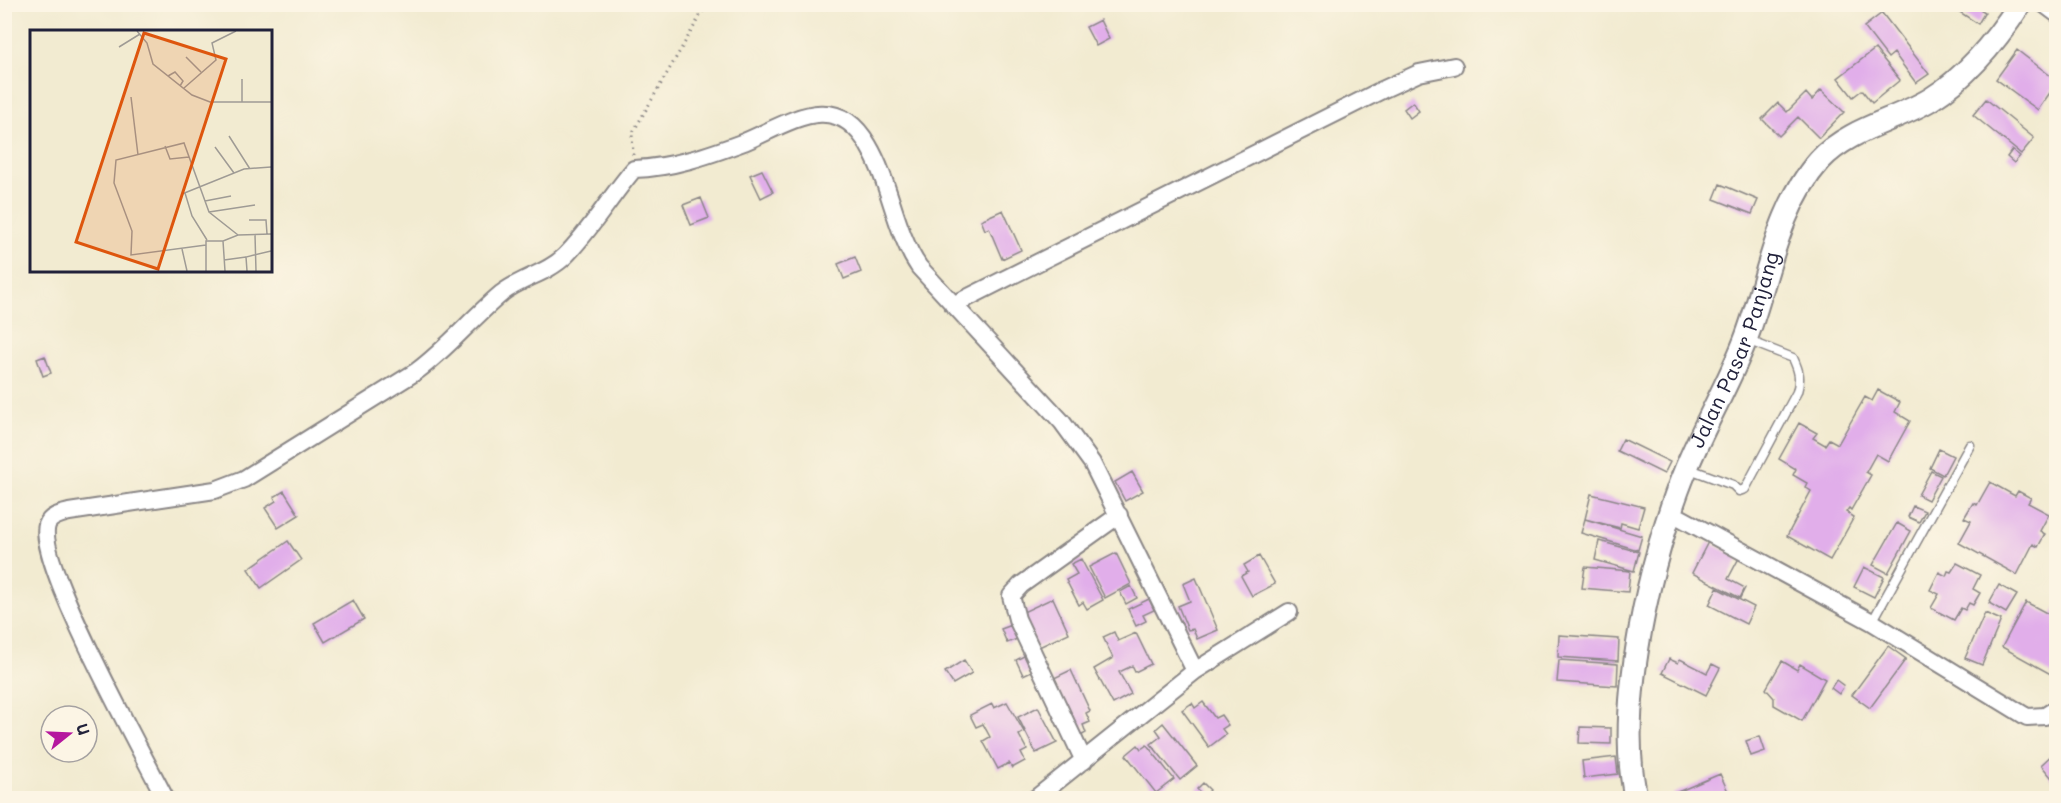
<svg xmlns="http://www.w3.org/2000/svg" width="2061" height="803" viewBox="0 0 2061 803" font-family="Mali,sans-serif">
	<rect width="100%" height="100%" fill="#fcf5e5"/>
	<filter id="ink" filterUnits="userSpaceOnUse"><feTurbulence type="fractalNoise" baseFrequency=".0167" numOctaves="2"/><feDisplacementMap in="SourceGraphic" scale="12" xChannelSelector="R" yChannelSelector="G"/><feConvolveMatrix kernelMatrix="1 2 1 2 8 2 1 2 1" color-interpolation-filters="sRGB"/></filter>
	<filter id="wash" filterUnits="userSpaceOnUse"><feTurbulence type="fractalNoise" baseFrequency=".008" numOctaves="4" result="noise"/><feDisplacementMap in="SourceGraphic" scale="24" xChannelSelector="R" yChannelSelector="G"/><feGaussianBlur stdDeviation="1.35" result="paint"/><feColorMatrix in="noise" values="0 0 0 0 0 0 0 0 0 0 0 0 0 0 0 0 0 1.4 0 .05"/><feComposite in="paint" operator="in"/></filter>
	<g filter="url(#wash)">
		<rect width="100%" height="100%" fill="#f2ebd1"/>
		<g id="blocks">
			<!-- building -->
			<path fill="#e1aeea" d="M1949,5H1973L1985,12L1978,24Z
				M1882,13L1929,74L1916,83L1894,53L1888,58L1864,27Z
				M1100,20L1109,39L1096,46L1086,27Z
				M1875,49L1900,80L1872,103L1862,90L1853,97L1838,78Z
				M2017,50L2056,80V84L2038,110L1996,79Z
				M1821,90L1844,112L1819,138L1798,117L1779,136L1762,119L1778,103L1787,112L1806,93L1812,100Z
				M1986,99L2034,138L2021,154L1973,115Z
				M1413,102L1419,111L1410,118L1404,109Z
				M2012,150L2020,156L2014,163L2007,157Z
				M762,170L773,192L761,198L750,175Z
				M1720,184L1758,200L1752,214L1714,199Z
				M701,198L709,218L691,225L683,205Z
				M1003,210L1021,250L1002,259L989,228L985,230L981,220Z
				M855,257L861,272L844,279L838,264Z
				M45,356L51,373L43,376L37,359Z
				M1878,390L1900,402L1895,412L1910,421L1888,461L1876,454L1866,472L1871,475L1851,510L1849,508L1846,512L1854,517L1830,560L1787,536L1811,491L1805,487L1807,483L1793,475L1796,469L1779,459L1799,423L1817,433L1813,438L1825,445L1829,439L1838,444L1865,397L1872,401Z
				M1623,439L1670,462L1664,474L1617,451Z
				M1939,449L1953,456L1943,475L1930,468Z
				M1931,471L1941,476L1928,500L1918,495Z
				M1132,472L1143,491L1125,501L1115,482Z
				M1990,482L2015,496L2018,491L2031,498L2028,503L2049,514L2040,531L2045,534L2038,547L2033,544L2017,575L1959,543L1971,521L1964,518L1973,503L1977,505Z
				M284,491L299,515L278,528L265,508L276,501L274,497Z
				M1591,494L1644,507L1638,528L1621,523L1620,528L1585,519Z
				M1913,506L1925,511L1919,522L1908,517Z
				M1585,519L1642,536L1638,550L1581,533Z
				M1897,523L1911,531L1888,573L1873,565Z
				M288,541L301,560L261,588L248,569Z
				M1599,541L1639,552L1634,571L1595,560Z
				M1708,542L1739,558L1728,579L1745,588L1740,598L1692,573Z
				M1116,553L1131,584L1105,598L1089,567Z
				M1259,556L1275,584L1252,596L1241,576L1248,572L1244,565Z
				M1081,559L1103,600L1087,609L1083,602L1079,605L1066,580L1077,574L1071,564Z
				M1957,563L1980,575L1973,589L1980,593L1973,605L1969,603L1965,610L1961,608L1954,620L1931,608L1939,594L1930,590L1939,572L1946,576L1948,571L1951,572Z
				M1585,567L1630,571L1628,592L1582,588Z
				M1864,567L1884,577L1874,597L1854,587Z
				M1196,578L1218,630L1197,639L1193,629L1188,630L1178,606L1190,601L1183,584Z
				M1999,585L2017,595L2006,613L1989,603Z
				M1131,586L1137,598L1126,604L1120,592Z
				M1717,588L1754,607L1746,624L1709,605Z
				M1053,598L1069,633L1037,648L1021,613Z
				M1149,599L1154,610L1143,615L1146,621L1136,626L1128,609Z
				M353,600L364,619L325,642L314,623Z
				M2026,602L2052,616L2056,607V677L2002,647Z
				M1985,613L2001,620L1982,665L1965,658Z
				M1012,625L1017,639L1007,643L1001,629Z
				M1114,632L1118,641L1136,633L1151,664L1135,672L1132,666L1119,672L1131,694L1113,704L1094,669L1113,658L1103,637Z
				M1559,635L1619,639L1618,661L1558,657Z
				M1888,646L1906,659L1870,708L1852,695Z
				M1026,655L1034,670L1023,675L1016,660Z
				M1669,659L1678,663L1680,659L1707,673L1712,664L1720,668L1706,695L1662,673Z
				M964,660L972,673L953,684L945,672Z
				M1559,660L1618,664L1617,686L1557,682Z
				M1782,661L1797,670L1800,664L1825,679L1802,721L1774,705V698L1766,689Z
				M1071,670L1090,711L1086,713L1090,722L1083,725L1086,733L1079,737L1052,679Z
				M1836,680L1844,686L1839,694L1831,688Z
				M1007,702L1024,732L1019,735L1027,750L1021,753L1025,761L1012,768L1009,763L998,769L983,741L990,737L983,724L976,727L970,715L992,704L994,708Z
				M1203,702L1215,718L1221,715L1228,725L1222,729L1226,734L1209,747L1182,710L1192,703L1195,708Z
				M1038,707L1057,743L1036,753L1018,717Z
				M1163,723L1197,766L1180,780L1151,744L1161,736L1156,729Z
				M1580,727L1611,728V744L1579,743Z
				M1760,736L1765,751L1751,756L1746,741Z
				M1138,745L1141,749L1147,745L1174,779L1156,793L1126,755Z
				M2056,751V783L2041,765Z
				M1616,757L1618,774L1584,778L1582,761Z
				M1720,774L1731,798H1675L1673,794Z
				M1203,783L1210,790L1204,797L1197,789Z"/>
		</g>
	</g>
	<g filter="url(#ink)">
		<use href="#blocks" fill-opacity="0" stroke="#8a8686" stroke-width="1.5"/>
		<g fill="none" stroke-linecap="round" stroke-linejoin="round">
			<!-- service casing -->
			<g stroke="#8a8686" stroke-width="11">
				<path id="service" d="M1687,468L1733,485L1739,491L1745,489L1797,392C1801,378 1799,371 1793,358L1747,340
					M1872,622L1970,445"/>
			</g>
			<!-- minor casing -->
			<g stroke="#8a8686" stroke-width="20">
				<path id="minor" d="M2044,4L2056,13
					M953,305L1382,90L1419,73L1454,66
					M1670,512L1872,622L2027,717L2045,716L2056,709
					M1195,671L1289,612
					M1084,761L1017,619L1011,596L1021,585L1119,515
					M165,798C144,756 35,560 47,525C50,516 61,514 69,512L215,490L244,479L417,371C448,348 472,318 502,293C521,278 548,273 565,256C591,230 610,197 634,169C672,168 709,155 744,142C788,124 835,87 868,145C891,184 894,230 919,267L1062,422L1092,463L1195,671L1036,798"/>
			</g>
			<!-- secondary casing -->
			<g stroke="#8a8686" stroke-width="26">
				<g id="secondary">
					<path id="s1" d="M1636,798C1615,709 1651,553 1686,469C1704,425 1728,385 1745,341C1768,282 1776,209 1820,160C1850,128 1895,121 1931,99C1968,76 1996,41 2020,4"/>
				</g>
			</g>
			<!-- path -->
			<path stroke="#8a8686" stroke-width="3" stroke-dasharray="1.5 4.5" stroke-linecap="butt" d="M633,155L632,134L707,4"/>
			<!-- service -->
			<use href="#service" stroke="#fff" stroke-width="8"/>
			<!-- minor -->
			<use href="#minor" stroke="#fff" stroke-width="16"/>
			<!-- secondary -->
			<use href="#secondary" stroke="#fff" stroke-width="22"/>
		</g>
	</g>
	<g text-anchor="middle" stroke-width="4.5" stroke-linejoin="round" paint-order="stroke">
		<!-- street labels -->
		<g font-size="21" fill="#22223b" stroke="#fcf5e5">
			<text dy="7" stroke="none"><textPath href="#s1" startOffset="466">Jalan Pasar Panjang</textPath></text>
		</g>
	</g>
	<!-- overview -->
	<g transform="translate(30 30)">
		<rect width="242" height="242" fill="#f2ebd1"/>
		<path fill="none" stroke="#9f9b95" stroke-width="1.5" d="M107,1L117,13L123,34L162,65L180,72H241M89,17L110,4M156,27L171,42M138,46L145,42L153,51L150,56M212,49V72M154,58L186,30L182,13L206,1M101,67L108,125M199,106L220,139M135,116L140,129L159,127M185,117L204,143M155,163L162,186L177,210M152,164L214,139L241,137M175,171L201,166M179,182L225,175M219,190H236L237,204M225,205L226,241M176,215L101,225L102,201L84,153L86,130L154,113L179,182L208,205M152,219L157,241M194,230L216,227M176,241V211H193M195,241L193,211L208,205L241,204M217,241L216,227L241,221"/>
		<path fill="#de560e" fill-opacity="0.15" stroke="#de560e" stroke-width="3" d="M114,3L196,29L128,239L46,212Z"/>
		<rect width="242" height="242" fill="none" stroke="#22223b" stroke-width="3"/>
	</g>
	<!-- margin -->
	<rect width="2061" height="803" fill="none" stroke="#fcf5e5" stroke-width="24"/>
	<!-- north arrow -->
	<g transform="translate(69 734) rotate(72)"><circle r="28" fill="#fcf5e5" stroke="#a5a1a1" stroke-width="1.5"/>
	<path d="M0-4.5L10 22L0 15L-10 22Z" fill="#b5179e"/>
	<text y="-9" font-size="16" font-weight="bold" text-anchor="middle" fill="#22223b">U</text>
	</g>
</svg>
